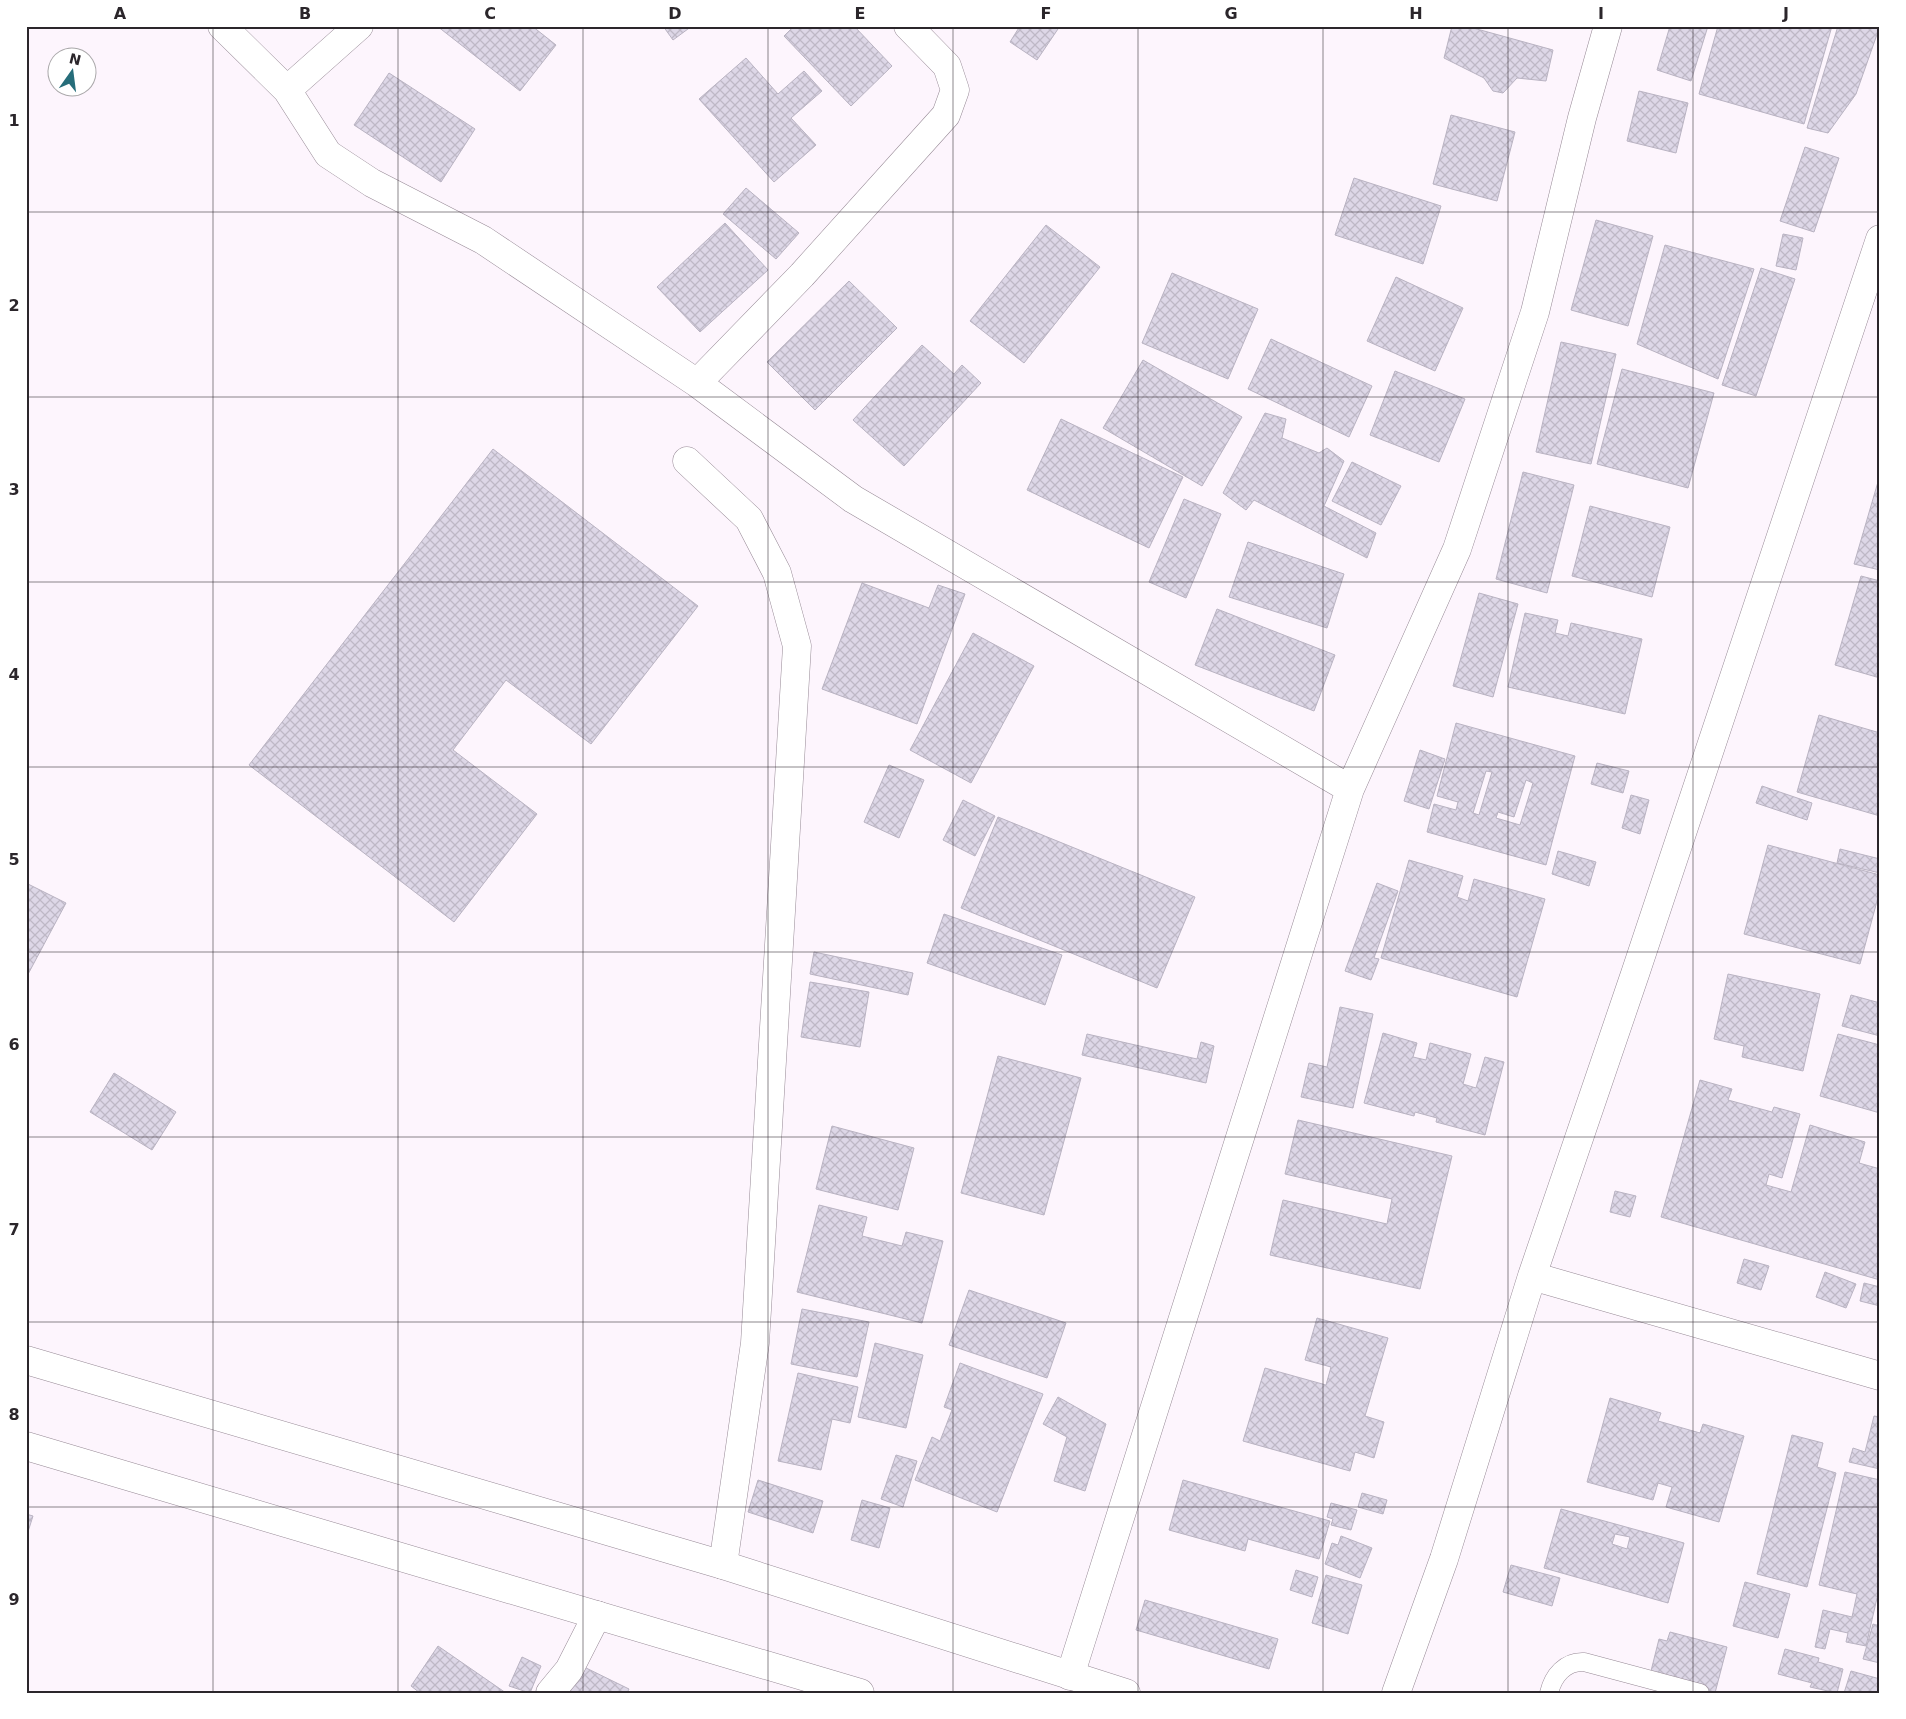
<svg xmlns="http://www.w3.org/2000/svg" width="1906" height="1719" viewBox="0 0 1906 1719" font-family="'DejaVu Sans',sans-serif">
	<defs>
		<pattern id="building-cross-hatch" width="8" height="8" patternUnits="userSpaceOnUse" patternTransform="scale(1.25)"><rect width="8" height="8" fill="#ddd7e7"/><path d="M0 0l8 8M0 8l8-8" fill="none" stroke="#beb8c6"/></pattern>
	</defs>
	<rect width="100%" height="100%" fill="#fdf5fd"/>
	<!-- building -->
	<path fill="url(#building-cross-hatch)" stroke="#b9b3c2" fill-rule="evenodd" d="M437,26H532L556,45L520,91Z
		M663,26H692L673,40Z
		M794,26H854L892,66L851,106L784,36Z
		M1020,26H1060L1037,60L1010,42Z
		M1452,26H1466L1553,50L1546,81L1517,78L1503,93L1493,91L1484,78L1444,58Z
		M1670,26H1708L1691,81L1657,70Z
		M1718,26H1832L1804,124L1699,94Z
		M1838,26H1880L1856,94L1828,133L1807,128Z
		M746,58L778,94L804,71L822,91L791,118L816,145L774,182L699,99Z
		M389,73L475,129L441,182L354,125Z
		M1639,91L1688,103L1676,153L1627,141Z
		M1451,115L1515,132L1497,201L1433,184Z
		M1805,147L1839,158L1814,232L1780,221Z
		M1354,178L1441,206L1423,264L1335,235Z
		M746,188L799,233L776,259L723,214Z
		M1596,220L1653,236L1628,326L1571,310Z
		M725,223L768,270L700,332L657,287Z
		M1046,225L1100,267L1024,363L970,321Z
		M1783,234L1803,238L1796,270L1776,266Z
		M1665,245L1754,269L1718,379L1637,344Z
		M1761,268L1795,279L1756,396L1722,385Z
		M1172,273L1258,309L1228,379L1142,343Z
		M1396,277L1463,308L1435,371L1367,341Z
		M849,281L897,328L815,410L767,362Z
		M1271,339L1372,386L1349,437L1248,389Z
		M1561,342L1616,354L1591,464L1536,452Z
		M922,345L954,374L962,365L981,383L904,466L853,420Z
		M1143,360L1242,417L1202,486L1103,428Z
		M1622,369L1714,393L1688,488L1597,464Z
		M1395,371L1465,399L1439,462L1370,435Z
		M1265,413L1286,419L1282,438L1319,453L1327,448L1344,461L1324,506L1376,533L1367,558L1254,500L1246,510L1223,493Z
		M1061,419L1183,477L1149,548L1027,490Z
		M493,449L698,606L591,744L506,680L453,750L537,814L454,922L249,765Z
		M1352,462L1401,486L1381,525L1332,501Z
		M1523,472L1574,485L1547,593L1496,579Z
		M1880,475V570L1854,564Z
		M1184,499L1221,514L1186,598L1149,582Z
		M1590,506L1670,527L1652,597L1572,576Z
		M1248,542L1344,574L1327,628L1229,597Z
		M1861,576L1880,581V678L1835,665Z
		M862,583L929,608L938,585L965,594L917,724L822,689Z
		M1479,593L1518,604L1493,697L1453,686Z
		M1217,609L1335,655L1314,711L1195,665Z
		M1525,613L1558,620L1555,633L1568,636L1571,623L1642,639L1625,714L1508,687Z
		M973,633L1034,666L971,783L910,750Z
		M1819,715L1880,733V816L1797,792Z
		M1456,723L1575,756L1546,865L1427,832L1434,804L1456,810L1458,802L1437,796ZM1486,771L1492,772L1479,815L1473,813ZM1526,780L1533,783L1520,825L1496,818L1498,812L1514,817Z
		M1420,750L1445,759L1429,809L1404,801Z
		M1597,763L1629,771L1623,793L1591,784Z
		M889,765L924,780L899,838L864,822Z
		M1762,786L1812,803L1807,820L1756,803Z
		M1631,795L1649,800L1640,834L1622,828Z
		M963,800L995,816L975,856L943,840Z
		M998,817L1195,897L1157,988L961,908Z
		M1768,845L1880,875V890L1860,964L1744,934Z
		M1840,849L1880,859V873L1837,863Z
		M1558,851L1596,862L1589,886L1552,874Z
		M1409,860L1463,876L1457,897L1468,901L1474,879L1545,899L1517,997L1381,958Z
		M26,883L66,903L26,978Z
		M1377,883L1398,891L1374,958L1379,959L1371,980L1345,971Z
		M944,914L1062,955L1045,1005L927,963Z
		M814,952L913,973L908,995L810,974Z
		M1728,974L1820,994L1803,1071L1742,1057L1744,1046L1714,1039Z
		M810,982L869,992L860,1047L801,1037Z
		M1851,995L1880,1003V1036L1842,1026Z
		M1340,1007L1373,1014L1353,1108L1301,1097L1309,1063L1327,1067Z
		M1383,1033L1417,1043L1413,1057L1426,1060L1430,1043L1471,1054L1463,1084L1476,1088L1485,1057L1504,1062L1485,1135L1436,1122L1437,1118L1415,1112L1414,1116L1364,1103Z
		M1087,1034L1197,1059L1201,1042L1214,1046L1206,1083L1082,1055Z
		M1838,1034L1880,1045V1113L1820,1096Z
		M998,1056L1081,1078L1044,1215L961,1193Z
		M114,1073L176,1112L152,1150L90,1112Z
		M1700,1080L1732,1089L1728,1100L1772,1112L1774,1107L1800,1114L1782,1178L1769,1174L1766,1185L1791,1192L1810,1125L1865,1142L1859,1163L1880,1169V1280L1661,1217Z
		M1298,1120L1452,1156L1420,1289L1270,1255L1283,1200L1387,1224L1392,1199L1285,1174Z
		M832,1126L914,1148L898,1210L816,1189Z
		M1615,1191L1636,1196L1630,1217L1610,1212Z
		M819,1205L867,1217L862,1236L902,1246L906,1232L943,1241L922,1323L797,1292Z
		M1744,1259L1769,1266L1761,1290L1737,1283Z
		M1825,1272L1856,1284L1846,1308L1816,1297Z
		M1864,1283L1880,1287V1306L1860,1301Z
		M969,1290L1066,1323L1047,1378L949,1345Z
		M802,1309L869,1322L857,1377L791,1364Z
		M1317,1318L1388,1338L1365,1416L1384,1422L1374,1458L1355,1452L1350,1471L1243,1441L1265,1368L1326,1385L1331,1367L1305,1360Z
		M875,1343L923,1355L906,1428L858,1417Z
		M960,1363L1043,1394L997,1512L915,1480L932,1437L940,1441L952,1410L944,1407Z
		M798,1373L858,1387L850,1423L832,1419L821,1470L778,1461Z
		M1058,1397L1106,1424L1085,1491L1054,1481L1067,1437L1043,1424Z
		M1610,1398L1661,1413L1658,1421L1700,1433L1703,1424L1744,1436L1719,1522L1666,1507L1672,1487L1658,1483L1653,1500L1587,1482Z
		M1874,1416L1880,1417V1469L1849,1462L1853,1448L1865,1452Z
		M1792,1435L1823,1443L1817,1467L1836,1473L1807,1587L1757,1574Z
		M896,1455L917,1461L903,1507L881,1499Z
		M1845,1472L1880,1480V1599L1877,1598L1866,1646L1846,1642L1848,1633L1830,1629L1825,1649L1815,1647L1823,1610L1852,1617L1857,1594L1819,1585Z
		M758,1480L823,1501L813,1533L748,1512Z
		M1183,1480L1330,1521L1319,1559L1248,1539L1245,1551L1169,1530Z
		M1362,1493L1387,1500L1383,1514L1358,1507Z
		M862,1500L890,1508L879,1548L851,1540Z
		M1331,1503L1357,1510L1351,1530L1331,1525L1333,1519L1327,1517Z
		M1561,1509L1684,1543L1668,1603L1544,1568ZM1615,1534L1630,1537L1627,1549L1612,1544Z
		M26,1514L33,1516L26,1538Z
		M1341,1536L1372,1548L1360,1578L1325,1564L1332,1543L1338,1545Z
		M1511,1565L1560,1578L1552,1606L1503,1592Z
		M1296,1570L1318,1577L1312,1597L1290,1590Z
		M1326,1575L1362,1585L1348,1634L1312,1623Z
		M1745,1582L1790,1594L1778,1638L1733,1626Z
		M1145,1600L1278,1639L1269,1669L1136,1630Z
		M1873,1624L1880,1626V1663L1863,1659Z
		M1670,1632L1727,1647L1715,1693H1701L1649,1679L1659,1639L1667,1641Z
		M438,1646L506,1693H420L411,1686Z
		M1785,1649L1819,1658L1818,1662L1843,1669L1837,1693L1810,1687L1812,1683L1778,1674Z
		M522,1657L541,1666L530,1693L509,1686Z
		M580,1665L629,1689L627,1693H566Z
		M1851,1671L1880,1679V1693H1844Z"/>
	<g fill="none" stroke-linecap="round" stroke-linejoin="round">
		<!-- lane casing -->
		<g stroke="#978a96" stroke-width="19">
			<path id="lane" d="M1549,1693C1553,1676 1565,1661 1584,1662L1700,1693"/>
		</g>
		<!-- street casing -->
		<g stroke="#978a96" stroke-width="29">
			<path id="street" d="M222,26L287,90L328,154L372,183L483,240L697,383L853,499L1350,789
				M287,90L359,26
				M697,383L802,275L946,115L955,90L947,66L908,26
				M687,461L749,519L777,573L797,646L755,1343L723,1565
				M1532,1276L1880,1376
				M1070,1676L1350,789L1457,549L1535,312L1582,118L1608,26
				M550,1693L569,1670L597,1615
				M1396,1693L1444,1559L1532,1276L1635,974L1880,239"/>
		</g>
		<!-- primary casing -->
		<g stroke="#978a96" stroke-width="29">
			<path id="primary" d="M26,1360L723,1565L1126,1693
				M26,1446L860,1693"/>
		</g>
		<!-- lane -->
		<use href="#lane" stroke="#fff" stroke-width="18"/>
		<!-- street -->
		<use href="#street" stroke="#fff" stroke-width="28"/>
		<!-- primary -->
		<use href="#primary" stroke="#fff" stroke-width="28"/>
	</g>
	<!-- grid -->
	<path fill="none" stroke="#2b262b" stroke-width="1" stroke-opacity="0.55" d="M213,26V1693M398,26V1693M583,26V1693M768,26V1693M953,26V1693M1138,26V1693M1323,26V1693M1508,26V1693M1693,26V1693M26,212H1880M26,397H1880M26,582H1880M26,767H1880M26,952H1880M26,1137H1880M26,1322H1880M26,1507H1880"/>
	<!-- border -->
	<rect width="1906" height="1719" fill="none" stroke="#ffffff" stroke-width="55"/>
	<!-- north arrow -->
	<g transform="translate(72 72) rotate(14)"><circle r="24" fill="#ffffff" stroke="#aaa8aa"/>
	<path d="M0-4L9 19L0 12L-9 19Z" fill="#266d7a"/>
	<text y="-8" font-size="14" font-weight="bold" text-anchor="middle" fill="#2b262b">N</text>
	</g>
	<rect x="28" y="28" width="1850" height="1664" fill="none" stroke="#2b262b" stroke-width="2"/>
	<g font-size="16" text-anchor="middle" font-weight="bold" fill="#2b262b">
		<text x="120" y="19">A</text>
		<text x="305" y="19">B</text>
		<text x="490" y="19">C</text>
		<text x="675" y="19">D</text>
		<text x="860" y="19">E</text>
		<text x="1046" y="19">F</text>
		<text x="1231" y="19">G</text>
		<text x="1416" y="19">H</text>
		<text x="1601" y="19">I</text>
		<text x="1786" y="19">J</text>
		<text x="14" y="126">1</text>
		<text x="14" y="311">2</text>
		<text x="14" y="495">3</text>
		<text x="14" y="680">4</text>
		<text x="14" y="865">5</text>
		<text x="14" y="1050">6</text>
		<text x="14" y="1235">7</text>
		<text x="14" y="1420">8</text>
		<text x="14" y="1605">9</text>
	</g>
</svg>
